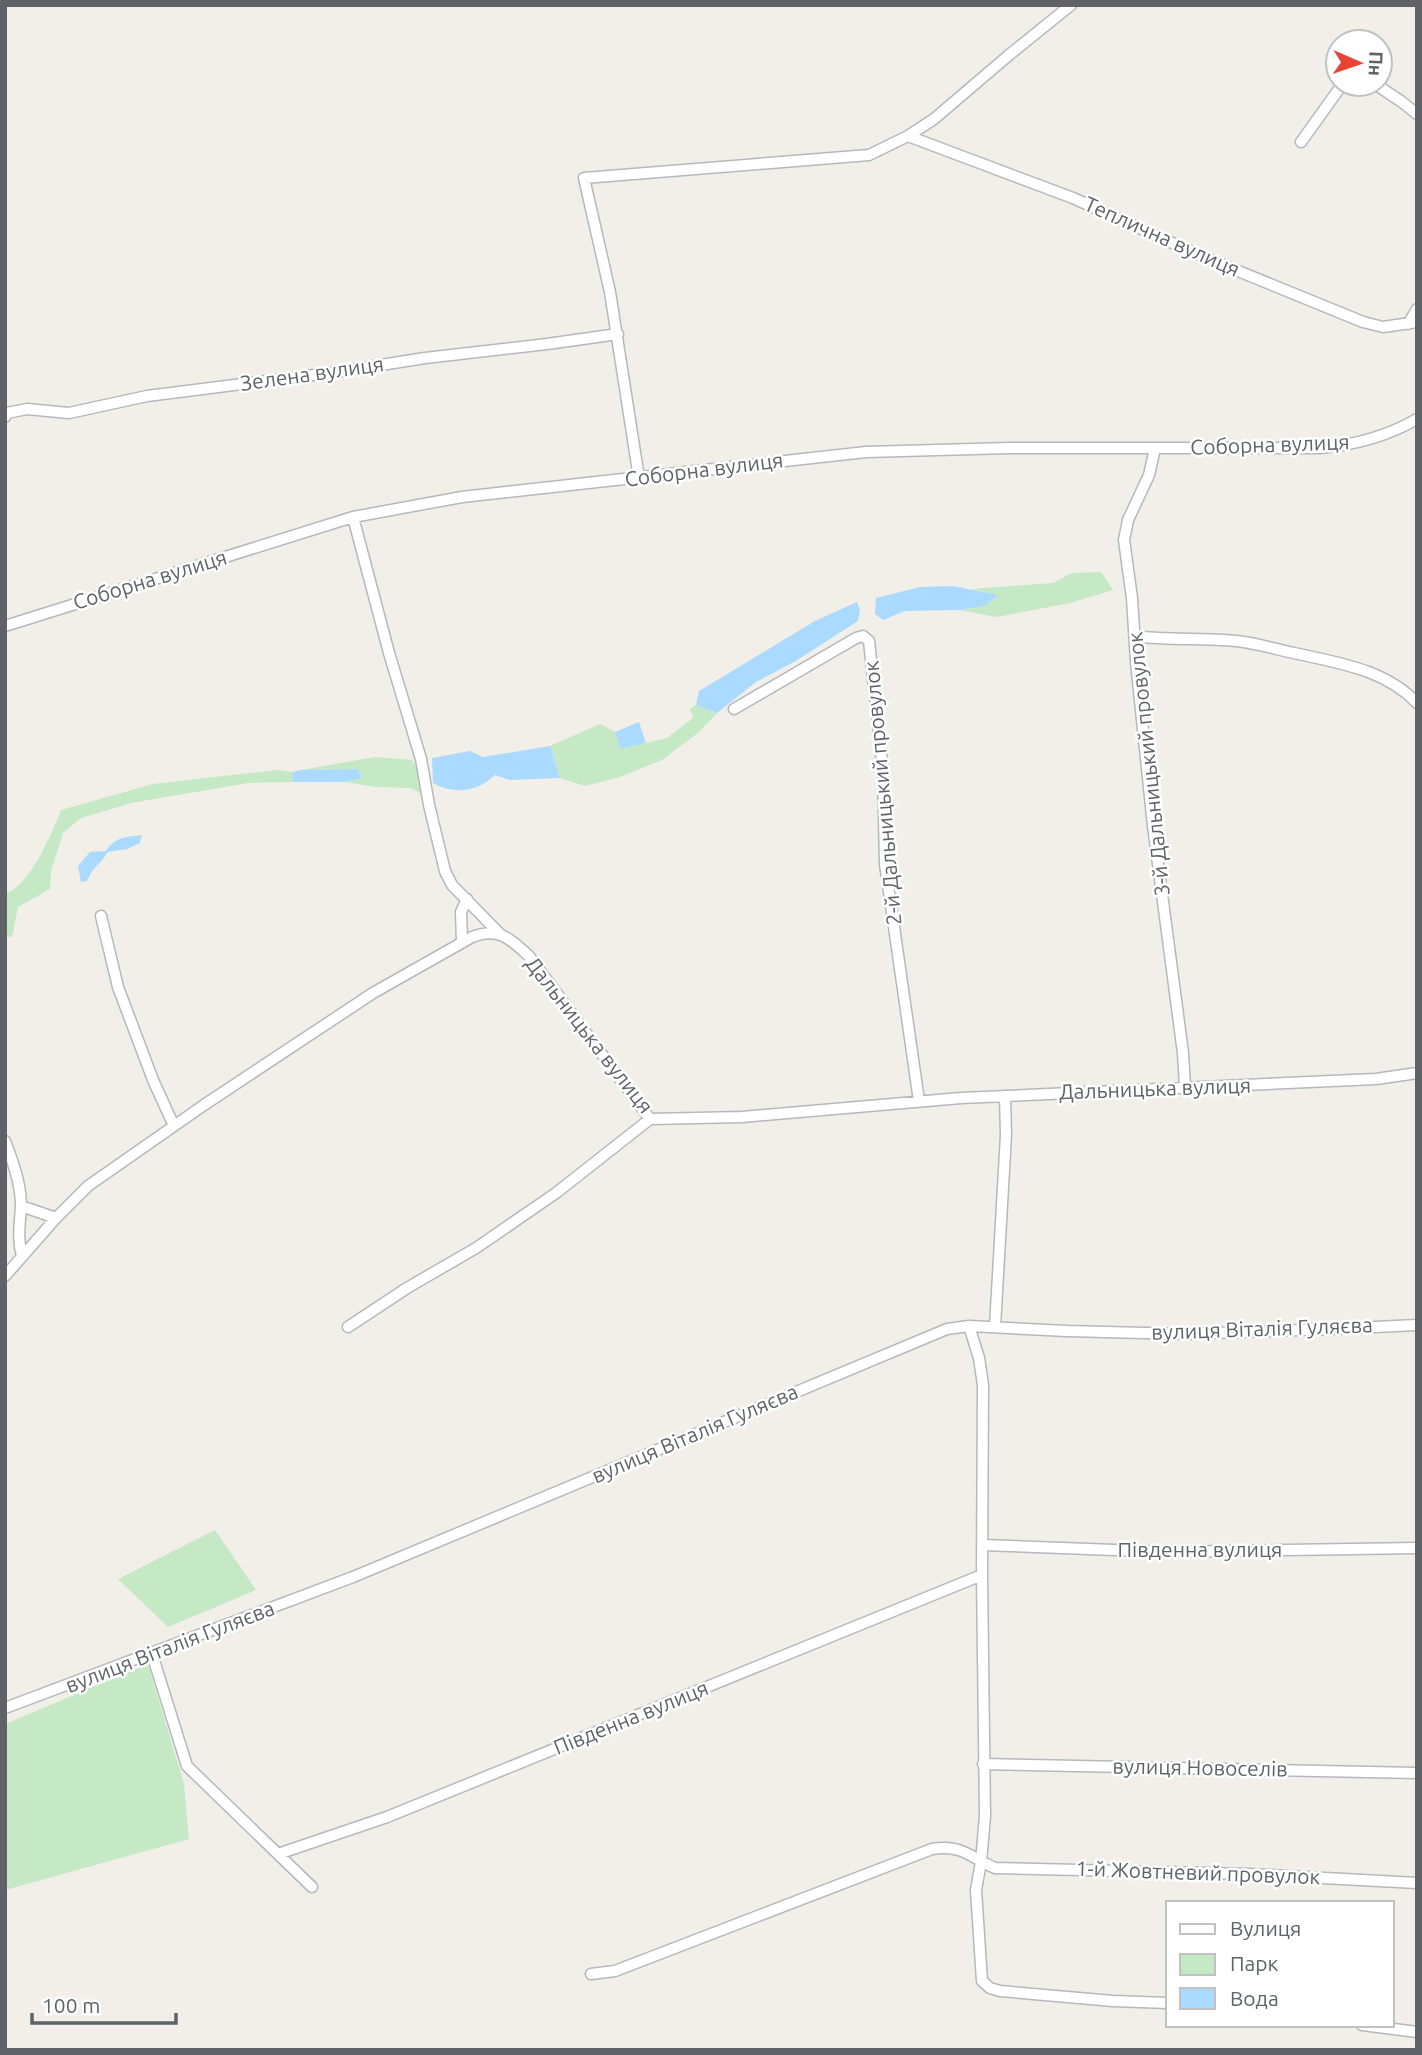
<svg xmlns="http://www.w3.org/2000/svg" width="1422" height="2055" viewBox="0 0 1422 2055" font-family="Ubuntu,sans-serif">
	<rect width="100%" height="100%" fill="#f1efe8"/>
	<!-- green -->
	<path fill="#c5e8c5" d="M1101,572L1113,590L1070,603L997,617L958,610L985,606L997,595L971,589L1053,583L1072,573Z
		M696,705L717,713L699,732L662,760L620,777L585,786L560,778L550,746L600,724L615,732L620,749L667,738L693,718L690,709Z
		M375,757L412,760L419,770L423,795L411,788L376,787L345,782L361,778L357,769L301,770Z
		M277,770L292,772L293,782L248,783L131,803L81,818L63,833L51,871L50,889L18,907L12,937L5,936V894C30,886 52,833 61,810L153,784Z
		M215,1530L256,1590L168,1627L118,1579Z
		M148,1664L184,1784L189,1839L5,1890V1724Z"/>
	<!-- water -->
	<path fill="#aadaff" d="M953,586L998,595L985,606L958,610L905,611L883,620L875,614L876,598L920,587Z
		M857,602L860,610L858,621L794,662L756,682L717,713L696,705L699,691L815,621Z
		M639,722L646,743L620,749L615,732Z
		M550,746L560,778L510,780L495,775C477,792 455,795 433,783L432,758L470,751L483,757Z
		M357,769L362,778L345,782H293L292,772L301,770Z
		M142,835L140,843L127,849L108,852C100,865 93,866 87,881L81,882L78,866L90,852L106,851C115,837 126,837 142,835Z"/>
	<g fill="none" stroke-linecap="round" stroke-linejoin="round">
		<!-- street casing -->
		<g stroke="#b5b8bc" stroke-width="13">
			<path id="street" d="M1375,84L1402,102L1417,114
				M908,136L1073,198L1199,255L1363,322L1383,327L1417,322
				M1301,142L1339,89L1345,84
				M1408,324L1417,309
				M5,417L7,413L27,409L69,413L147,396L330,373L425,358L547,344L618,334
				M1155,448L1149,475L1128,520L1124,540L1132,598L1136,662L1153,826L1183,1053L1185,1087
				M639,478L610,292L584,178L869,155L908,136L934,119L1009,55L1071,5
				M353,517L389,653L421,759L429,805L445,871L452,885L501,935
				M5,626L353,517L462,497L866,452L1009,448H1320C1355,445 1386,437 1417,419
				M1135,636C1170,641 1202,637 1237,641C1256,643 1275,649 1294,653C1338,663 1385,669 1417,703
				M734,709L856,638L863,636L869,641L883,771L885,864L919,1101
				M101,916L118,987L153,1080L174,1126
				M462,942L461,912L467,899
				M5,1141C13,1162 21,1184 21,1206C20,1224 17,1239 22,1256
				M21,1206L56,1218
				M5,1276L56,1218L88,1186L204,1105L373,993L472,937C499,927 509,938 529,956L650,1119L742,1117L961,1098L1376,1079L1417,1073
				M969,1326L979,1358L983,1385L982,1575L985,1816L981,1862L976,1890L982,1981L990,1988L1000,1991L1113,2001L1168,2003
				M348,1327L407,1288L476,1248L556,1193L650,1119
				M995,1327L1006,1135L1005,1096
				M983,1545L1167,1552L1417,1548
				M152,1654L187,1766L312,1887
				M5,1708L353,1577L947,1329L969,1326L1067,1331L1184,1334L1333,1329L1417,1325
				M983,1764L1417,1773
				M278,1854L387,1817L982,1575
				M591,1974L615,1971L932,1849C962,1844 970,1857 995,1868L1249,1874L1417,1883
				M1362,2025L1417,2032"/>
		</g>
		<!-- street -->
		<use href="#street" stroke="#fff" stroke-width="10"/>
	</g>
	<g text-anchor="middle" stroke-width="5" stroke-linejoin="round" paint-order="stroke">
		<!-- street labels -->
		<g font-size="21" fill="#5f6368" stroke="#fff">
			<text transform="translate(1162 237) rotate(24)" y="7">Теплична вулиця</text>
			<text transform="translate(312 374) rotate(-8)" y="7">Зелена вулиця</text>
			<text transform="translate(1270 445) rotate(-2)" y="7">Соборна вулиця</text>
			<text transform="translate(704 470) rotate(-7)" y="7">Соборна вулиця</text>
			<text transform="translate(150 580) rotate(-17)" y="7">Соборна вулиця</text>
			<text transform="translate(1149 764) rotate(-96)" y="7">3-й Дальницький провулок</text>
			<text transform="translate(883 793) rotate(-95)" y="7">2-й Дальницький провулок</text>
			<text transform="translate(589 1035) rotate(52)" y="7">Дальницька вулиця</text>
			<text transform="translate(1155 1089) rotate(-2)" y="7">Дальницька вулиця</text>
			<text transform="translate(1262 1329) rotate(-2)" y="7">вулиця Віталія Гуляєва</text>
			<text transform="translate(695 1434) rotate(-23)" y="7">вулиця Віталія Гуляєва</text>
			<text x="1200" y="1557">Південна вулиця</text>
			<text transform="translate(170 1647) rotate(-21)" y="7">вулиця Віталія Гуляєва</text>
			<text transform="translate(631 1718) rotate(-22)" y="7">Південна вулиця</text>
			<text transform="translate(1200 1768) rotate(1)" y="7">вулиця Новоселів</text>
			<text transform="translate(1198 1873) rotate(2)" y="7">1-й Жовтневий провулок</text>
		</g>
	</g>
	<!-- border -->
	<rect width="1422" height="2055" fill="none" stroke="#5f6368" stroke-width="14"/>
	<!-- legend -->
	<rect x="1166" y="1901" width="228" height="126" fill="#ffffff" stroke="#bfc1c3" stroke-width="2"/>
	<rect x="1180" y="1924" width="35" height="10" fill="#ffffff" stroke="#bfc1c3" stroke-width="2"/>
	<text x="1230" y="1936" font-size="21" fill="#5f6368">Вулиця</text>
	<rect x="1180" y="1954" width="35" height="21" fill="#c5e8c5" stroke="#bfc1c3" stroke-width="2"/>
	<text x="1230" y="1971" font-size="21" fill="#5f6368">Парк</text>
	<rect x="1180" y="1988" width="35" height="21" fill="#aadaff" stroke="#bfc1c3" stroke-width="2"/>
	<text x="1230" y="2006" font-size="21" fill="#5f6368">Вода</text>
	<!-- north arrow -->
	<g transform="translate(1359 63) rotate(92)"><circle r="33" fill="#ffffff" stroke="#bfc1c3" stroke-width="2"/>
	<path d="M0-5L12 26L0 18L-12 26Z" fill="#ea4335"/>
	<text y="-10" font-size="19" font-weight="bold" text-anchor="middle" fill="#5f6368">Пн</text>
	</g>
	<!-- scale -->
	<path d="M32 2013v10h144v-10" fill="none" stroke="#5f6368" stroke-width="3.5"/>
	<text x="42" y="2013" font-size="21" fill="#5f6368" stroke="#ffffff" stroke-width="5" paint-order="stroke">100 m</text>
</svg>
